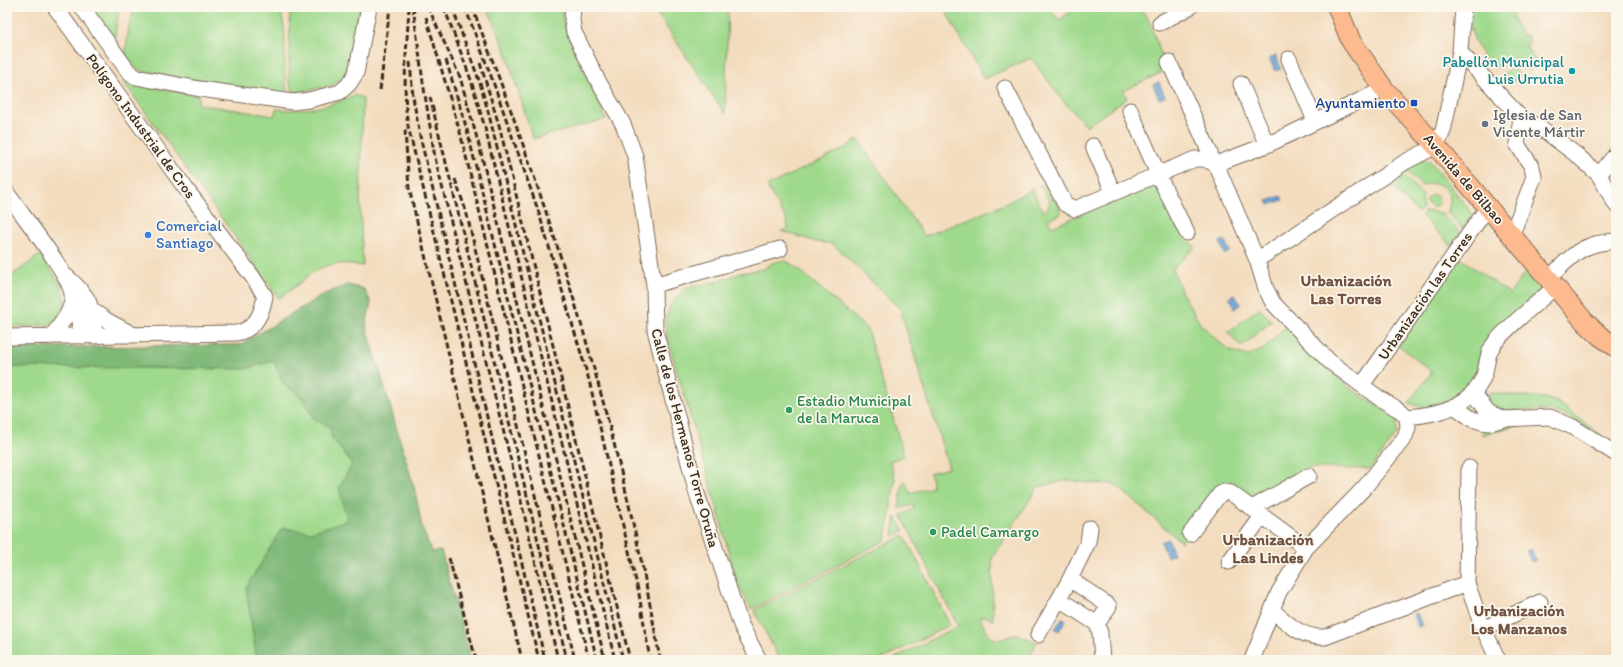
<svg xmlns="http://www.w3.org/2000/svg" width="1623" height="667" viewBox="0 0 1623 667" font-family="Itim,sans-serif">
	<rect width="100%" height="100%" fill="#fbf7ec"/>
	<filter id="ink" filterUnits="userSpaceOnUse"><feTurbulence type="fractalNoise" baseFrequency=".025" numOctaves="2"/><feDisplacementMap in="SourceGraphic" scale="8" xChannelSelector="R" yChannelSelector="G"/><feConvolveMatrix kernelMatrix="1 2 1 2 8 2 1 2 1" color-interpolation-filters="sRGB"/></filter>
	<filter id="wash" filterUnits="userSpaceOnUse"><feTurbulence type="fractalNoise" baseFrequency=".012" numOctaves="4" result="noise"/><feDisplacementMap in="SourceGraphic" scale="16" xChannelSelector="R" yChannelSelector="G"/><feGaussianBlur stdDeviation="0.9" result="paint"/><feColorMatrix in="noise" values="0 0 0 0 0 0 0 0 0 0 0 0 0 0 0 0 0 1.4 0 .05"/><feComposite in="paint" operator="in"/></filter>
	<g filter="url(#wash)">
		<rect width="100%" height="100%" fill="#f3dcbe"/>
		<!-- green -->
		<path fill="#9fd98c" stroke="#6d8255" d="M90,7H121C116,18 115,32 115,45Z
			M135,7H278C291,31 280,68 288,95L145,72L136,68L125,56L129,25Z
			M285,7H360L346,76L330,86L294,93L289,82L290,15Z
			M487,7H563L562,15L565,28L606,119L533,139L505,49Z
			M653,7H728L725,114Z
			M954,7H1048L1059,20L1077,7H1140L1149,21L1167,70L1123,91L1127,98L1087,126L1063,101L1031,58L984,79L947,14Z
			M1469,7H1513L1516,12L1512,15L1522,36L1527,35L1530,42L1525,45L1538,64L1528,71L1517,58L1494,68C1477,53 1468,30 1469,7Z
			M1514,68L1520,76L1512,82L1502,74Z
			M123,81L199,96L198,104L274,116L276,109C303,112 330,107 354,95L363,98L360,206L363,266C316,257 314,276 279,298Z
			M858,139L924,236L1003,205L1032,189L1043,211L1047,210L1050,202L1042,188L1038,186L1046,183L1061,211L1060,215L1048,219L1052,227L1156,181L1187,240L1195,247L1173,269L1182,293L1201,325L1228,350L1248,356L1264,349L1285,327L1347,386L1397,419V434L1370,469L1312,468L1253,501L1224,482L1181,542L1115,484L1088,483L1068,480L1038,487L992,558L993,620L984,616L980,618L988,634L992,639H1002L1016,634L1037,642L1030,656L1031,660H891L958,626L901,515L914,509V505L899,509L902,485L905,481L910,493L933,487L930,473L949,468L900,309L833,244L816,242L781,231L788,229L787,221L767,186L840,151Z
			M1426,160L1430,161L1472,213L1471,218L1463,229L1447,213C1457,192 1442,178 1421,186L1405,170L1419,161Z
			M1401,173L1423,195L1422,198L1423,208L1418,213L1387,182Z
			M1427 201a6 6 0 1 1 12 0a6 6 0 1 1-12 0Z
			M1425,211L1441,213L1461,233L1451,246L1422,216Z
			M40,255L62,286L65,305L55,321L47,325L7,327V279Z
			M1459,257L1510,294L1526,271L1542,289L1490,337L1483,346L1475,376L1466,387L1446,402L1426,408L1408,403L1432,372L1397,344Z
			M784,260L795,266L867,329L904,456L890,461L895,479L886,540L751,609L736,580L718,511L667,337L666,319L669,308L677,296L686,288L719,281L740,273L764,269L772,263Z
			M347,285L364,289L371,302L366,325L415,491L422,528L432,552L441,551L471,660H7V348L240,345L271,331Z
			M1259,308L1272,321L1241,347L1228,332Z
			M1489,393L1545,398L1557,402L1602,436L1565,415L1546,410L1497,411L1488,402Z
			M1518,425L1482,435V433C1488,423 1507,426 1518,425Z
			M896,517L904,531L893,536Z
			M904,535L950,625L880,660H780L754,610Z"/>
		<!-- forest -->
		<path fill="#7fb978" stroke="#5d724b" d="M347,285L364,289L371,303L366,325L415,491L422,528L432,552L441,551L471,660H268L256,655L246,588L282,528L311,532L347,520L339,488L352,464L332,438L330,427L314,419L302,398L283,383L273,360L247,369L7,367V348L240,345L324,294Z"/>
		<!-- water -->
		<path fill="#649fd4" stroke="#506479" d="M1276,55L1281,69L1275,71L1269,58Z
			M1159,82L1165,97L1159,99L1153,85Z
			M1281,196L1283,200L1269,205L1267,201Z
			M1224,240L1230,251L1225,255L1220,242Z
			M1233,294L1241,304L1234,309L1233,306L1234,305L1229,298Z
			M1168,539L1174,554L1167,557L1161,542Z
			M1531,549L1536,560L1531,562L1526,551Z
			M1417,613L1422,625L1417,627L1413,614Z
			M1063,618L1066,620L1059,631L1055,629Z"/>
	</g>
	<g filter="url(#ink)">
		<g fill="none" stroke-linecap="round" stroke-linejoin="round">
			<!-- minor casing -->
			<g stroke="#7b6856" stroke-width="17">
				<path id="minor" d="M82,7L128,71L136,77L200,89L293,102L309,100L340,92L349,84L356,73L369,7
					M573,7L572,20L574,32L597,79L623,124L635,156L654,285L655,330L697,494L741,625L759,660
					M1160,23L1190,7
					M1460,52L1521,118L1541,128L1578,156L1599,175L1616,205
					M1289,59L1315,121
					M1169,62L1210,153L1211,162
					M1241,84L1267,145
					M1005,88L1065,204L1075,209L1195,159H1204L1216,164L1257,260L1266,289L1273,303L1329,361L1379,398L1401,411L1407,417L1408,427L1405,437L1364,488L1306,548L1279,592L1252,660
					M1130,110L1162,183L1187,233
					M1093,146L1113,192
					M1216,164L1267,145L1384,89
					M1599,175L1616,154
					M7,193C21,214 69,273 72,294C74,310 60,325 51,337
					M1512,234L1534,177L1532,167L1517,144L1521,118
					M1257,260L1405,162L1436,146L1443,131L1460,52L1463,7
					M66,276C91,298 92,304 95,336
					M1548,279C1572,256 1580,243 1616,241
					M654,285L780,249
					M73,298L83,336
					M93,311L106,320L134,335
					M7,337L236,333C255,330 262,314 265,296L252,276L186,189L55,7
					M1362,385L1488,207
					M1473,392L1488,412L1504,419
					M1454,406L1472,419L1482,422L1489,423L1504,419L1550,417L1573,427L1616,454
					M1407,417C1434,415 1471,407 1483,378C1488,365 1486,353 1496,341C1513,322 1535,305 1555,287
					M1469,468L1467,583L1481,623L1498,660
					M1252,508L1309,476
					M1190,534L1220,494L1224,492L1231,493L1306,548
					M1229,562L1262,516
					M1070,579L1088,542L1090,528
					M1272,610C1290,625 1301,638 1325,637L1467,583
					M1097,624L1109,606L1070,579L1059,599L1097,624L1100,633L1102,660
					M1483,629L1540,602
					M1038,635L1059,599"/>
			</g>
			<!-- major casing -->
			<g stroke="#7b6856" stroke-width="21">
				<path id="major" d="M1337,7L1351,41L1384,89L1436,146L1585,322L1600,336L1616,347"/>
			</g>
			<!-- minor -->
			<use href="#minor" stroke="#fff" stroke-width="15"/>
			<!-- major -->
			<use href="#major" stroke="#fcba8e" stroke-width="19"/>
			<!-- rail -->
			<path stroke="#3b2a1e" stroke-width="3" stroke-dasharray="6 3" stroke-linecap="butt" d="M409,7C407,47 402,86 408,126L539,660
				M413,7L423,82L435,158L522,505L558,660
				M428,7L460,77L480,149L605,660
				M444,7L471,80L485,128L615,660
				M452,7L480,83L488,111L623,660
				M465,7L491,76L538,210L589,380L639,594L650,660
				M472,7C554,218 622,436 660,660
				M426,17L460,132L589,660
				M446,60L467,130L597,660
				M410,62L413,97L420,136L545,660
				M480,63L499,125L630,660
				M380,90L390,7
				M430,97L567,660
				M405,130L409,188L522,660
				M455,179L466,211L575,660
				M449,558L476,660"/>
		</g>
	</g>
	<!-- markers -->
	<circle fill="#0f9aa8" stroke="#fbf7ec" stroke-width="1.5" cx="1572" cy="71" r="4"/>
	<rect fill="#1a4fb4" stroke="#fbf7ec" stroke-width="1.5" x="1410" y="99" width="8" height="8" rx="2"/>
	<circle fill="#6b7280" stroke="#fbf7ec" stroke-width="1.5" cx="1485" cy="124" r="4"/>
	<circle fill="#3f7fe0" stroke="#fbf7ec" stroke-width="1.5" cx="148" cy="235" r="4"/>
	<g fill="#2e9e5b" stroke="#fbf7ec" stroke-width="1.5">
		<circle cx="789" cy="410" r="4"/>
		<circle cx="933" cy="532" r="4"/>
	</g>
	<g text-anchor="middle" stroke-width="3.5" stroke-linejoin="round" paint-order="stroke">
		<!-- culture labels -->
		<g font-size="15" fill="#0d838f" stroke="#fbf7ec" text-anchor="end">
			<text x="1564" y="67">Pabellón Municipal<tspan x="1564" dy="17">Luis Urrutia</tspan></text>
		</g>
		<!-- transit labels -->
		<g font-size="15" fill="#164399" stroke="#fbf7ec" text-anchor="end">
			<text x="1406" y="108">Ayuntamiento</text>
		</g>
		<!-- worship labels -->
		<g font-size="15" fill="#5b616d" stroke="#fbf7ec" text-anchor="start">
			<text x="1493" y="120">Iglesia de San<tspan x="1493" dy="17">Vicente Mártir</tspan></text>
		</g>
		<!-- street labels -->
		<g font-size="15" fill="#3b2a1e" stroke="#fbf7ec">
			<text transform="translate(141 126) rotate(54)" y="5">Polígono Industrial de Cros</text>
			<text transform="translate(1464 179) rotate(49)" y="5">Avenida de Bilbao</text>
			<text transform="translate(1425 296) rotate(-55)" y="5">Urbanización las Torres</text>
			<text transform="translate(685 438) rotate(75)" y="5">Calle de los Hermanos Torre Oruña</text>
		</g>
		<!-- shop labels -->
		<g font-size="15" fill="#366cbe" stroke="#fbf7ec" text-anchor="start">
			<text x="156" y="231">Comercial<tspan x="156" dy="17">Santiago</tspan></text>
		</g>
		<!-- leisure labels -->
		<g font-size="15" fill="#27864d" stroke="#fbf7ec" text-anchor="start">
			<text x="797" y="406">Estadio Municipal<tspan x="797" dy="17">de la Maruca</tspan></text>
			<text x="941" y="537">Padel Camargo</text>
		</g>
		<!-- neighbourhood labels -->
		<g font-size="16" font-weight="bold" fill="#715241" stroke="#fbf7ec">
			<text x="1346" y="286">Urbanización<tspan x="1346" dy="18">Las Torres</tspan></text>
			<text x="1268" y="545">Urbanización<tspan x="1268" dy="18">Las Lindes</tspan></text>
			<text x="1519" y="616">Urbanización<tspan x="1519" dy="18">Los Manzanos</tspan></text>
		</g>
	</g>
	<!-- margin -->
	<rect width="1623" height="667" fill="none" stroke="#fbf7ec" stroke-width="24"/>
</svg>
